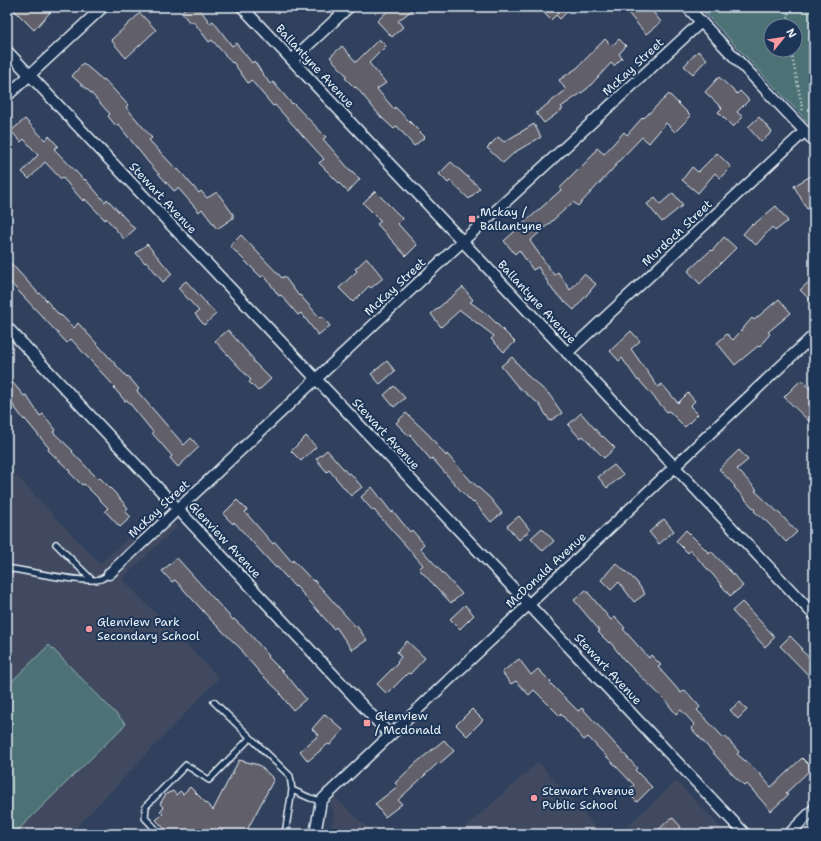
<svg xmlns="http://www.w3.org/2000/svg" width="821" height="841" viewBox="0 0 821 841" font-family="'Shantell Sans',sans-serif">
	<rect width="100%" height="100%" fill="#31415d"/>
	<filter id="ink" filterUnits="userSpaceOnUse"><feTurbulence type="fractalNoise" baseFrequency=".025" numOctaves="2"/><feDisplacementMap in="SourceGraphic" scale="8" xChannelSelector="R" yChannelSelector="G"/><feConvolveMatrix kernelMatrix="1 2 1 2 8 2 1 2 1" color-interpolation-filters="sRGB"/></filter>
	<g filter="url(#ink)">
		<!-- built -->
		<path fill="#3f4a61" d="M7,466L100,564L157,511L158,508L156,504L180,530L176,529L172,531L122,579L219,678L70,834H7Z
			M538,762L602,834H458Z
			M676,781L727,834H619Z
			M321,784L374,834H331L334,812Z"/>
		<!-- green -->
		<path fill="#4d7274" stroke="#9ab2b6" fill-rule="evenodd" d="M699,7H814V129ZM771,26H795V50H771Z
			M49,645L126,724L14,834H7V686Z"/>
		<!-- building -->
		<path fill="#605e6a" stroke="#e8f1f8" d="M11,7H55L34,30Z
			M187,7H198L210,23L213,21L232,46L236,43L252,63L254,61L270,84L273,82L292,104L293,103L326,137L323,139L350,170H351L360,179L348,192L319,163L324,159L295,127L275,105L273,106L251,80L248,83L233,62L232,63L212,40L209,42L193,21L190,23L181,12Z
			M392,7H416L398,21L403,27L392,37L377,21Z
			M538,7H572L560,19L556,15L551,20Z
			M623,7H649L661,22L646,34Z
			M140,13L156,30L126,58L111,40Z
			M379,39L386,46L369,63L386,83L377,89L394,109L395,107L425,137L414,146L397,126L394,129L381,117L356,87L355,88L345,78L347,76L330,57L342,46L356,62Z
			M605,39L612,46L619,39L626,46L619,54L622,58L614,66L611,63L587,89L561,107L563,109L544,123L536,113L566,90L559,80L577,68Z
			M698,51L707,59L693,74L684,66Z
			M83,63L103,80L104,79L128,105L126,107L152,138L149,140L177,170L178,169L199,193L201,191L207,198L217,192L233,214V218L217,229L202,209L199,212L178,188L174,191L148,162L118,124L116,126L108,116L110,114L90,92L72,76Z
			M719,77L737,94L740,91L749,100L737,112L743,117L733,127L718,112L722,108L705,92Z
			M669,94L691,116L675,132L666,123L649,143L642,137L616,164H617L610,172L578,206L573,202L530,241L554,275L558,272L570,290L584,274L596,284L574,310L554,292L538,267L533,270L519,250L515,254L504,241L561,190L560,188L591,157L597,148L604,154L624,132L627,135L643,117L644,118Z
			M759,117L772,132L761,142L748,127Z
			M25,119L45,140L49,136L58,146L54,149L84,180L85,179L105,202L107,199L135,229L124,239L106,218L105,220L85,199L83,201L62,177L61,179L45,162L29,179L22,172L38,155L24,139L21,142L11,131Z
			M534,124L541,137L515,152L503,163L487,148L498,137L504,142Z
			M717,153L731,167L720,178L715,173L698,193L682,180L692,167L698,172Z
			M451,162L480,188L469,199L450,181L448,183L439,174Z
			M814,174V202L807,209L794,186Z
			M375,191L403,219L398,224L417,245L406,256L377,224L381,221L363,203Z
			M673,193L683,205L662,222L647,204L655,198L660,204Z
			M776,206L788,221L775,231L772,227L756,245L743,234L752,224L753,225Z
			M241,235L282,278L284,276L299,296L300,295L320,318L322,316L330,326L318,335L301,313L298,315L281,295L279,296L264,275L261,277L230,246Z
			M724,237L736,248L700,284L688,271L711,250L712,251Z
			M147,244L172,274L163,282L147,262L145,263L136,253Z
			M367,258L383,278L371,288L369,286L353,302L339,288L357,271L355,269Z
			M7,259L39,294L40,293L60,316L61,315L74,328L78,323L127,377L128,376L139,389L137,391L184,445L191,438L199,447L178,467L170,458L172,456L152,433L153,432L127,400L125,401L114,388L115,387L90,360L71,339L67,343L7,279Z
			M814,277V304L800,290Z
			M186,281L216,314L204,325L195,314L199,311L178,288Z
			M463,287L473,300L470,302L488,315L515,342L504,352L491,339L494,336L460,310L441,327L431,314Z
			M779,299L791,313L768,332L770,334L759,347L758,346L735,365L717,343L727,334L733,340L752,318L754,320Z
			M228,330L254,360L253,361L271,379L258,391L249,382L251,380L215,341Z
			M631,331L640,341L631,349L658,387L662,384L678,403L688,393L695,401L690,406L698,414L685,427L669,411L667,412L639,380L638,381L622,358L619,361L610,351Z
			M512,357L529,377L549,394L562,413L550,421L539,404L517,386L501,366Z
			M387,361L395,371L380,384L371,374Z
			M7,376L24,396L26,395L40,416L43,414L56,430L53,432L73,451L72,452L98,479L100,478L115,493L128,508L125,511L131,517L120,527L105,511L108,508L84,484L82,485L69,472L70,471L48,450L49,448L25,419L24,420L7,397Z
			M801,380L814,393V426L784,397Z
			M394,386L405,398L394,407L384,395Z
			M406,413L430,436L446,456L447,454L471,481L490,498L502,513L491,522L474,502L473,503L461,491L432,458L431,460L410,435L409,436L396,423Z
			M581,413L602,437L603,436L615,448L604,458L583,436L580,438L568,425Z
			M306,436L316,447L301,461L291,451Z
			M327,450L348,474L350,473L362,487L351,496L329,470L327,472L316,459Z
			M739,450L748,460L737,469L757,490L755,491L781,515L797,532L786,542L767,522L754,511L755,510L734,487L735,486L719,469Z
			M614,465L623,475L607,488L598,477Z
			M372,487L392,513L393,511L410,532L412,530L424,544L420,548L462,594L451,603L419,569L423,565L374,510L373,511L361,497Z
			M237,500L247,510L245,512L273,544L275,542L292,562L293,560L313,581L314,580L355,626L356,625L367,640L352,650L336,627L334,629L296,586L295,587L277,567L276,568L234,522L233,524L223,514Z
			M519,516L530,530L519,540L507,526Z
			M664,519L674,531L659,544L649,532Z
			M542,528L554,541L543,551L531,538Z
			M686,530L709,553L711,551L732,573L743,586L730,596L714,576L690,550L688,553L676,541Z
			M177,558L233,620L234,619L250,634L269,656L268,657L289,678L306,699L293,710L280,694L281,693L261,674L242,652L243,651L212,621L175,580L172,582L162,571Z
			M616,563L636,581L645,594L634,602L619,582L611,590L601,580Z
			M586,590L611,620L615,617L625,628L623,629L649,658L651,655L661,665L658,667L681,693L685,690L700,707L697,710L724,738L725,736L739,752L737,754L758,772L771,787L802,758L812,768L786,793L788,795L771,811L747,784L745,786L734,776L691,728L695,725L681,710L676,714L664,699L625,661L610,642L609,643L598,632L600,631L574,600Z
			M742,602L775,637L765,647L732,611Z
			M465,605L474,615L460,629L450,619Z
			M790,636L802,648L801,650L814,662V681L780,646Z
			M407,641L425,658L410,674L408,673L387,694L377,684L398,663L397,662L401,657L397,652Z
			M519,659L531,675L538,669L551,682L550,683L578,711L582,708L637,768L635,770L652,787L637,802L627,792L634,785L588,737L584,740L561,714L560,716L534,690L529,695L516,681L511,684L502,672Z
			M740,702L747,710L738,719L730,710Z
			M472,709L483,720L467,736L456,725Z
			M325,714L343,730L330,745L328,744L308,761L300,751L319,735L312,729Z
			M444,740L454,751L439,764L438,763L398,800L402,804L385,817L375,804L398,786L395,783L416,763Z
			M239,760L259,765L274,779L245,834H170L156,820L163,814L160,811L164,808L160,804L166,794L173,791L176,795L180,791L183,794L190,787L213,810Z
			M672,817L681,827L674,834H654Z"/>
		<g fill="none" stroke-linecap="round" stroke-linejoin="round">
			<!-- lane casing -->
			<g stroke="#e8f1f8" stroke-width="8">
				<path id="lane" d="M56,544L92,580
					M7,568C27,571 84,584 101,579C103,578 106,576 109,574
					M214,702L290,776L292,790L285,834
					M292,790L310,798L321,801
					M160,834L145,818L146,806L186,765L209,780L250,738"/>
			</g>
			<!-- street casing -->
			<g stroke="#e8f1f8" stroke-width="13">
				<path id="street" d="M242,7L814,615
					M687,7L814,141
					M7,51L745,834
					M292,60L349,7
					M7,96L103,7
					M7,327L390,735
					M807,342L814,350
					M567,353L805,131
					M109,574L452,251L701,22
					M315,834L321,801L327,795L814,335
					M789,834L814,809"/>
			</g>
			<!-- path -->
			<path stroke="#e8f1f8" stroke-width="2.5" stroke-dasharray="1 3" stroke-linecap="butt" d="M788,26L789,7
				M791,50L803,112"/>
			<!-- lane -->
			<use href="#lane" stroke="#1d3557" stroke-width="5"/>
			<!-- street -->
			<use href="#street" stroke="#1d3557" stroke-width="10"/>
		</g>
	</g>
	<!-- markers -->
	<g fill="#ff9aa2" stroke="#1d3557" stroke-width="1.5">
		<rect x="468" y="215" width="8" height="8" rx="2"/>
		<circle cx="89" cy="629" r="4"/>
		<rect x="363" y="719" width="8" height="8" rx="2"/>
		<circle cx="534" cy="798" r="4"/>
	</g>
	<g text-anchor="middle" stroke-width="4" stroke-linejoin="round" paint-order="stroke">
		<!-- street labels -->
		<g font-size="12" fill="#e8f1f8" stroke="#1d3557">
			<text transform="translate(315 66) rotate(47)" y="4">Ballantyne Avenue</text>
			<text transform="translate(633 67) rotate(-43)" y="4">McKay Street</text>
			<text transform="translate(163 198) rotate(47)" y="4">Stewart Avenue</text>
			<text transform="translate(677 233) rotate(-43)" y="4">Murdoch Street</text>
			<text transform="translate(395 287) rotate(-43)" y="4">McKay Street</text>
			<text transform="translate(537 302) rotate(47)" y="4">Ballantyne Avenue</text>
			<text transform="translate(386 434) rotate(47)" y="4">Stewart Avenue</text>
			<text transform="translate(159 509) rotate(-43)" y="4">McKay Street</text>
			<text transform="translate(225 540) rotate(47)" y="4">Glenview Avenue</text>
			<text transform="translate(546 570) rotate(-43)" y="4">McDonald Avenue</text>
			<text transform="translate(608 669) rotate(47)" y="4">Stewart Avenue</text>
		</g>
		<!-- poi labels -->
		<g font-size="12" fill="#e8f1f8" stroke="#1d3557" text-anchor="start">
			<text x="480" y="216">Mckay /<tspan x="480" dy="14">Ballantyne</tspan></text>
			<text x="97" y="626">Glenview Park<tspan x="97" dy="14">Secondary School</tspan></text>
			<text x="375" y="720">Glenview<tspan x="375" dy="14">/ Mcdonald</tspan></text>
			<text x="542" y="795">Stewart Avenue<tspan x="542" dy="14">Public School</tspan></text>
		</g>
	</g>
	<!-- margin -->
	<rect width="821" height="841" fill="none" stroke="#1d3557" stroke-width="24"/>
	<rect x="12" y="12" width="797" height="817" fill="none" stroke="#e8f1f8" stroke-width="1.5" filter="url(#ink)"/>
	<!-- north arrow -->
	<g transform="translate(783 38) rotate(60)"><circle r="19" fill="#1d3557" stroke="#6e8097"/>
	<path d="M0-3L7 15L0 10L-7 15Z" fill="#ff9aa2"/>
	<text y="-6" font-size="11" font-weight="bold" text-anchor="middle" fill="#e8f1f8">N</text>
	</g>
</svg>
